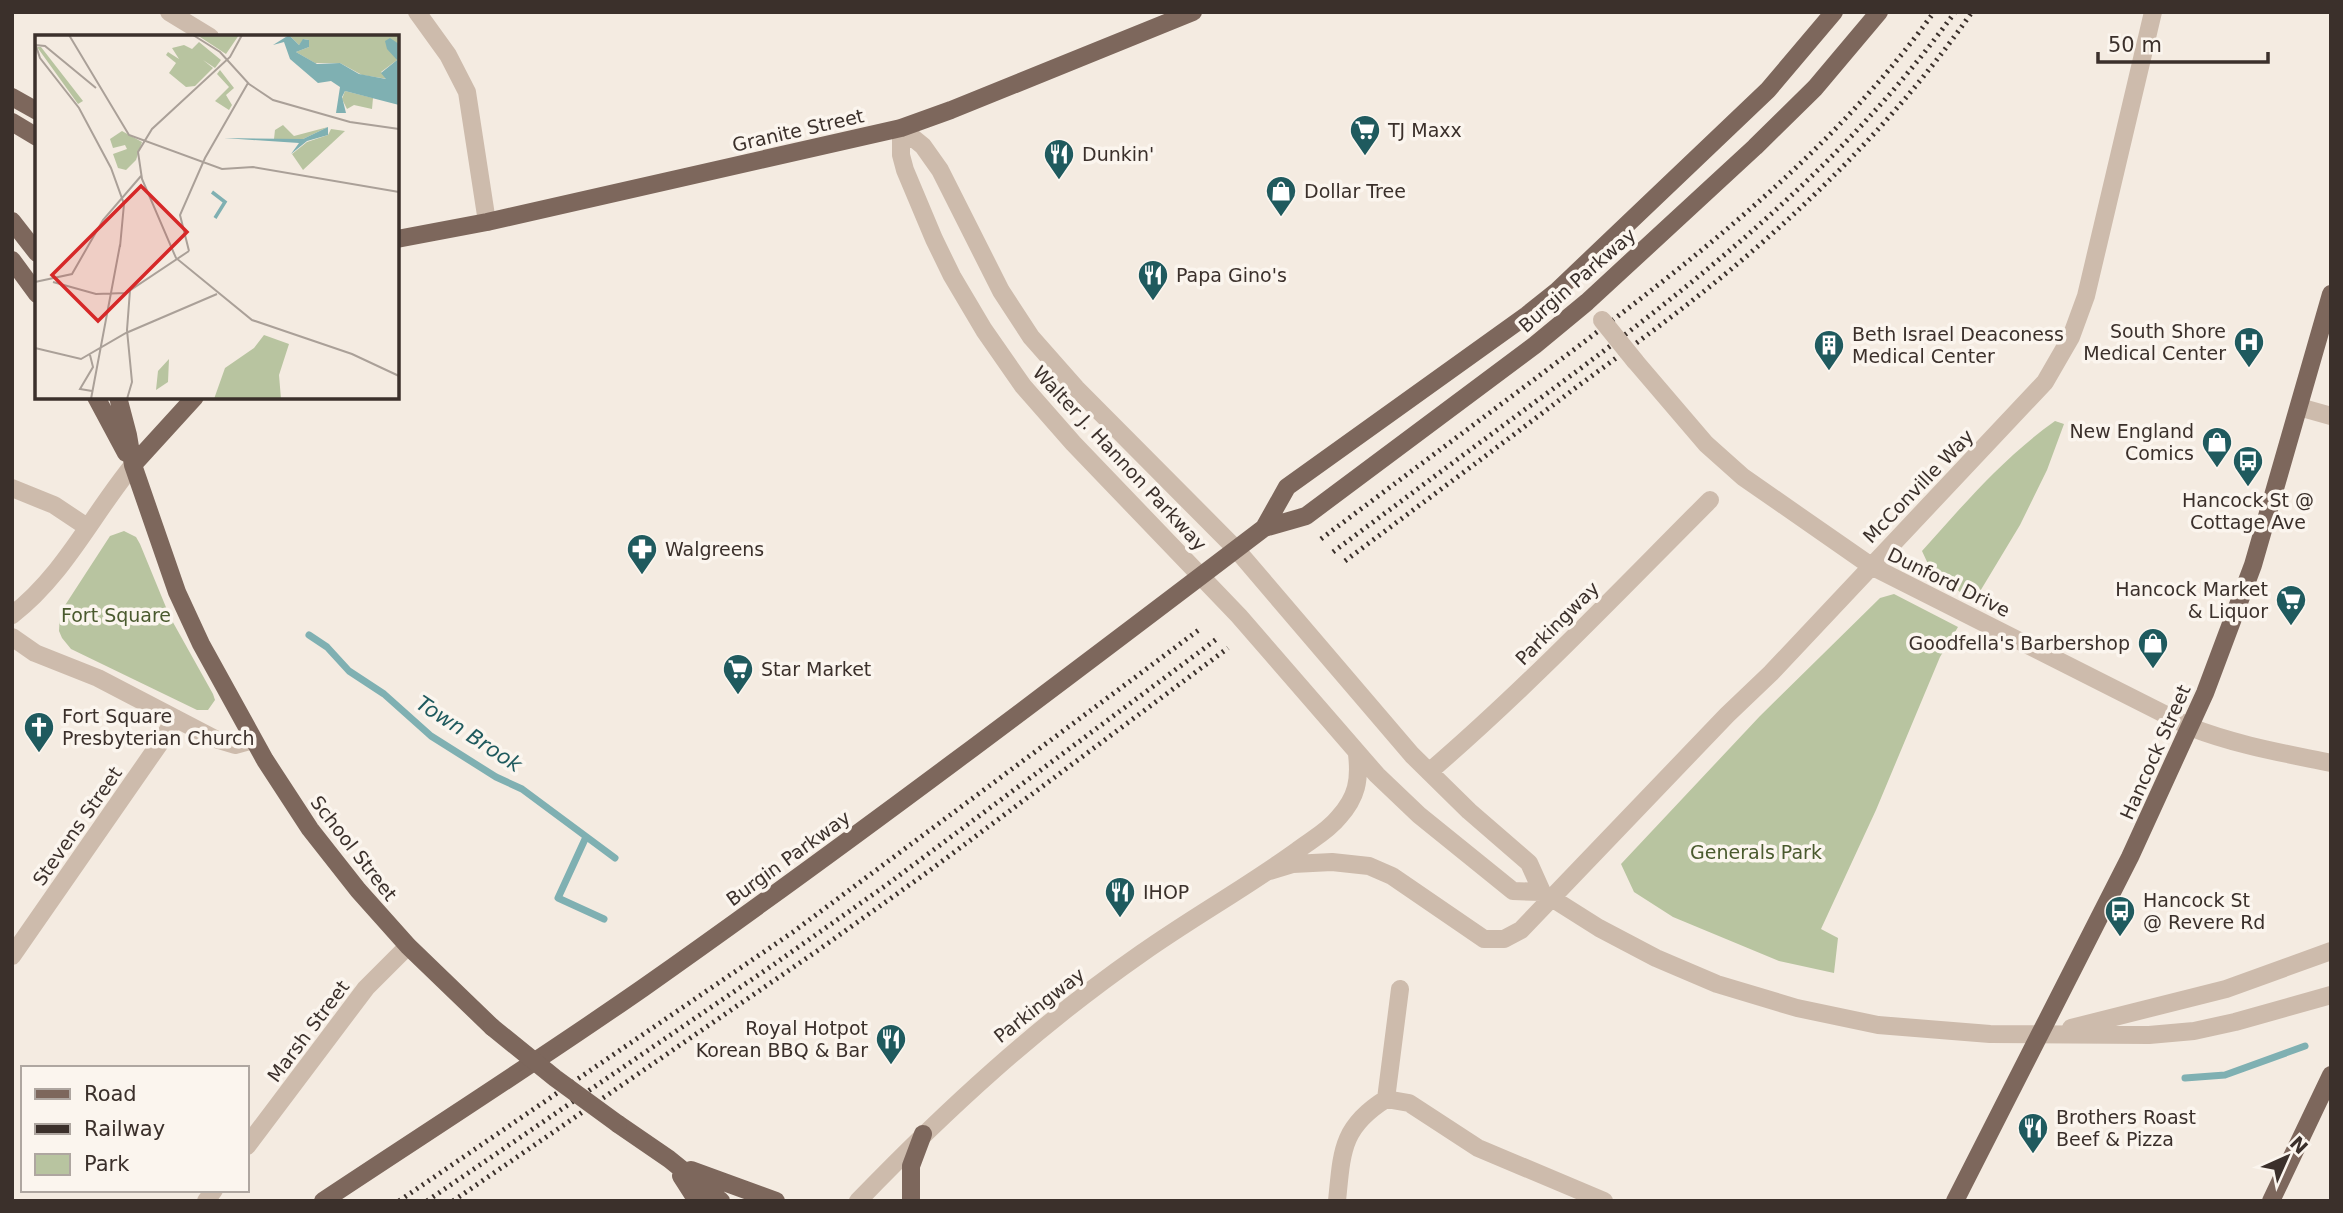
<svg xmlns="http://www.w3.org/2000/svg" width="2343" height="1213" viewBox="0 0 2343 1213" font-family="'DejaVu Sans',sans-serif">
	<rect width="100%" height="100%" fill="#f4ebe1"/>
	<!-- green -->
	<path fill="#b8c4a0" d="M2055,421L2064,424L2047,470L2020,525L1973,603L1929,566L1922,551C1964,504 2004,457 2055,421Z
		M124,531L136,537L140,544L170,617L213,694L215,700L208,710H197L71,649L62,638L59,631L60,613L110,536Z
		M1894,594L1958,627L1940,657L1876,810L1821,929L1838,938L1834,973L1779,961L1673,917L1634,892L1621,864L1760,716L1880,598Z"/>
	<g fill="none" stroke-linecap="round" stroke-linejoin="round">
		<!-- stream -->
		<path stroke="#7fb0b2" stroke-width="7" d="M309,635L327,647L349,671L384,694L431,736L496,777L522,789L615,858
			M586,837L558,898L604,919
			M2185,1078L2225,1075L2305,1046"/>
		<!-- minor -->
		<path stroke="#cdbbac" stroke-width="18" d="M169,12L210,37
			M417,12L448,55L467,92L487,222
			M901,128V155L905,170L934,239L952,276L984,330L1023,386L1073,443L1239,616L1377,775L1419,815L1513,891L1542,892L1599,928L1656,958L1717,984L1797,1008L1878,1025L1990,1034L2149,1035L2194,1031L2235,1022L2331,995
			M901,128L923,146L940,170L1001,291L1031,337L1076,388L1236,549L1412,755L1469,811L1529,863L1542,892
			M1635,361L1706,444L1743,477L1871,566L2190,727C2236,745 2283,753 2331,763
			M2299,407L2331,416
			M12,488L54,505L87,527
			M12,615C64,575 92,515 133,465
			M12,637L35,653L98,678L215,739L235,745L253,740
			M1429,772C1528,687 1618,592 1710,500
			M1270,871L1293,864L1332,862L1369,866L1392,876L1484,939H1504L1521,930L1727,715L1771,673L2045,382L2071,337L2086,296L2153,12
			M12,956L162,740L175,718
			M2071,1028L2226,989L2331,951
			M1386,1099L1409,1103L1478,1148L1604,1201
			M247,1146L366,988L408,946
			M206,1201L214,1190
			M858,1201C947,1109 1037,1026 1142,953C1193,917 1247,887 1298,850C1311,840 1328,831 1339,817C1357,797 1360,780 1357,754
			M1337,1201C1342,1152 1341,1127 1386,1099L1400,989"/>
		<!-- major -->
		<path stroke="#7d675c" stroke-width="18" d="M12,97L37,111
			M12,122L37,137
			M12,221L37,253
			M397,239L487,222L901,128L951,110L1193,12
			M12,260L37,294
			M96,397L126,453
			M118,397L128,435L133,465L177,592L201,644L265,760L310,829L358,890L408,946L492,1027
			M133,465L195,397
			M1264,528L1287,487L1527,315L1557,291L1768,90L1834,12
			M618,1124L669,1159L721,1201
			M691,1170L776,1201
			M681,1176L697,1201
			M323,1201C430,1130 538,1061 643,988C853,840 1059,684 1264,528L1306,516L1535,345L1587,302L1755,147L1815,88L1879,12
			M911,1201V1166L923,1134
			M1955,1201L2130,857L2205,693L2253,565L2331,294
			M2271,1201L2331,1075"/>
		<!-- rail -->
		<path stroke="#3b302b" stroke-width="5" stroke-dasharray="2 5" stroke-linecap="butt" d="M1321,539C1406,475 1491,412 1576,348C1707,249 1837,147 1934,12
			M1333,552C1404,499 1475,446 1546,394C1699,281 1843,167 1955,12
			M1345,561C1421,504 1498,447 1574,389C1631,347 1688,306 1742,260C1828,187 1908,104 1972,12
			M399,1201L793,932L1200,629
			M427,1201L773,965L885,886L1218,638
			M453,1201L817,951L929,871L1228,648"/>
		<!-- minor-bridge -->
		<path stroke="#cdbbac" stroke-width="18" d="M1602,320L1635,361"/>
		<!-- major-bridge -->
		<path stroke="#7d675c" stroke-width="18" d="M492,1027L555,1078L618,1124"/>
	</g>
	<!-- icons -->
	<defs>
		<g id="supermarket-pin" transform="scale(1.575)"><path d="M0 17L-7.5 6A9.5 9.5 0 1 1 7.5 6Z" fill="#1f5a5e" stroke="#fbf5ee"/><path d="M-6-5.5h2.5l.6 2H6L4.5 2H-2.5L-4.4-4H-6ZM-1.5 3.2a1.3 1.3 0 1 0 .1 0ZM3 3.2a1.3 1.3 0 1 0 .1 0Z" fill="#fff"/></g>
		<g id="restaurant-pin" transform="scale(1.575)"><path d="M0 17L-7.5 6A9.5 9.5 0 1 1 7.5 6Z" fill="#1f5a5e" stroke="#fbf5ee"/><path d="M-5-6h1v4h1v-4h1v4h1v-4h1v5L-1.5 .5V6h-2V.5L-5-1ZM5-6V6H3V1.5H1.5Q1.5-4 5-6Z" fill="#fff"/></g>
		<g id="shop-pin" transform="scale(1.575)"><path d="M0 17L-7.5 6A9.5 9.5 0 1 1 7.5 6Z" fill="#1f5a5e" stroke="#fbf5ee"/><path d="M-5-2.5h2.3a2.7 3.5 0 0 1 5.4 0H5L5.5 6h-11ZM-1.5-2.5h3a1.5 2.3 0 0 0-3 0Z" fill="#fff"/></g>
		<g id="hospital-pin" transform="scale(1.575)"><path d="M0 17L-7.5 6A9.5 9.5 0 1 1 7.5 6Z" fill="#1f5a5e" stroke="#fbf5ee"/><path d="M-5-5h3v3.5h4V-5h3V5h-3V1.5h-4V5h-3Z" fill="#fff"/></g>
		<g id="building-pin" transform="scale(1.575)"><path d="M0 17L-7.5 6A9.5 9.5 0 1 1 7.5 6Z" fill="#1f5a5e" stroke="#fbf5ee"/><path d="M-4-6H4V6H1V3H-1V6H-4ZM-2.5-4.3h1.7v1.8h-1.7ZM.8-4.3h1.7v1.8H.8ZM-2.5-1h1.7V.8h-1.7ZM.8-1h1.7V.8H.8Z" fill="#fff"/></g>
		<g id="bus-pin" transform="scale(1.575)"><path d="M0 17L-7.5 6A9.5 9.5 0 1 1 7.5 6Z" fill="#1f5a5e" stroke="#fbf5ee"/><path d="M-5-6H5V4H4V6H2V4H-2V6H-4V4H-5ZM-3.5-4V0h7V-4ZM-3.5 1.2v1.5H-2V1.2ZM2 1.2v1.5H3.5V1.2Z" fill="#fff"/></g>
		<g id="pharmacy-pin" transform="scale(1.575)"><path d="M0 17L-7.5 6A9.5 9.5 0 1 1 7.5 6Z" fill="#1f5a5e" stroke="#fbf5ee"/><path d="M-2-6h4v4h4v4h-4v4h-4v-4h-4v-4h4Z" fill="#fff"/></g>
		<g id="church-pin" transform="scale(1.575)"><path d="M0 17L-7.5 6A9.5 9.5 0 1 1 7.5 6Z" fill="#1f5a5e" stroke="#fbf5ee"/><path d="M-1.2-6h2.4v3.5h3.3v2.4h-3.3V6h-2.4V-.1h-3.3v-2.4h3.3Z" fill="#fff"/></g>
	</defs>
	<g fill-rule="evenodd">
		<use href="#supermarket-pin" x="1365" y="130"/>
		<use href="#restaurant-pin" x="1059" y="154"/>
		<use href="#shop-pin" x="1281" y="191"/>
		<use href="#restaurant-pin" x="1153" y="275"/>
		<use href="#hospital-pin" x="2249" y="342"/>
		<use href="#building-pin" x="1829" y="345"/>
		<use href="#shop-pin" x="2217" y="442"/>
		<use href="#bus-pin" x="2248" y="461"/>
		<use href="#pharmacy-pin" x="642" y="549"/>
		<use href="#supermarket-pin" x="2291" y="600"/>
		<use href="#shop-pin" x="2153" y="643"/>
		<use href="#supermarket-pin" x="738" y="669"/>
		<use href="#church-pin" x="39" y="727"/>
		<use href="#restaurant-pin" x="1120" y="892"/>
		<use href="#bus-pin" x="2120" y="911"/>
		<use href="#restaurant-pin" x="891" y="1039"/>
		<use href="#restaurant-pin" x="2033" y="1128"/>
	</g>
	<g text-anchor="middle" stroke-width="7" stroke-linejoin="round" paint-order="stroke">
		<!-- street labels -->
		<g font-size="19" fill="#3b302b" stroke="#fbf5ee">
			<text transform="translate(798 130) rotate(-13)" y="7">Granite Street</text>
			<text transform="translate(1577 280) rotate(-41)" y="7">Burgin Parkway</text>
			<text transform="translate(1120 458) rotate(47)" y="7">Walter J. Hannon Parkway</text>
			<text transform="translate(1918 486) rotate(-46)" y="7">McConville Way</text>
			<text transform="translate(1949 582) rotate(26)" y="7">Dunford Drive</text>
			<text transform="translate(1557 623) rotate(-45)" y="7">Parkingway</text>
			<text transform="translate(2155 752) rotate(-66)" y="7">Hancock Street</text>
			<text transform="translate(77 826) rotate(-55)" y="7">Stevens Street</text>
			<text transform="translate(354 848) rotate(52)" y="7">School Street</text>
			<text transform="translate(788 858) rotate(-36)" y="7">Burgin Parkway</text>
			<text transform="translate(1039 1005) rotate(-38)" y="7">Parkingway</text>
			<text transform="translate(308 1031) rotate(-53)" y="7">Marsh Street</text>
		</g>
		<!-- poi labels -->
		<g font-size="19" fill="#3b302b" stroke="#fbf5ee" text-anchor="start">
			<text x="1388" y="137">TJ Maxx</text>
			<text x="1082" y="161">Dunkin'</text>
			<text x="1304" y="198">Dollar Tree</text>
			<text x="1176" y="282">Papa Gino's</text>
			<text x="2226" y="338" text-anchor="end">South Shore<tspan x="2226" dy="22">Medical Center</tspan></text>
			<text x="1852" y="341">Beth Israel Deaconess<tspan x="1852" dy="22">Medical Center</tspan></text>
			<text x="2194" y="438" text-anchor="end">New England<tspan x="2194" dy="22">Comics</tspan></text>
			<text x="2248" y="507" text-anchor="middle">Hancock St @<tspan x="2248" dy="22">Cottage Ave</tspan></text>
			<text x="665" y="556">Walgreens</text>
			<text x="2268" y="596" text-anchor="end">Hancock Market<tspan x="2268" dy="22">&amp; Liquor</tspan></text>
			<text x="2130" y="650" text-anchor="end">Goodfella's Barbershop</text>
			<text x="761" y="676">Star Market</text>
			<text x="62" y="723">Fort Square<tspan x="62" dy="22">Presbyterian Church</tspan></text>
			<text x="1143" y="899">IHOP</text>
			<text x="2143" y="907">Hancock St<tspan x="2143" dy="22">@ Revere Rd</tspan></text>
			<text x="868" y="1035" text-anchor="end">Royal Hotpot<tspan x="868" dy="22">Korean BBQ &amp; Bar</tspan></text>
			<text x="2056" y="1124">Brothers Roast<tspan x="2056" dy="22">Beef &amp; Pizza</tspan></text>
		</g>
		<!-- park labels -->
		<g font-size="19" fill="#4a5a2e" stroke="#fbf5ee">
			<text x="116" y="622">Fort Square</text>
			<text x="1756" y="859">Generals Park</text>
		</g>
		<!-- water labels -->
		<g font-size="21" font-style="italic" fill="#1f5a5e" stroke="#fbf5ee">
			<text transform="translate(469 734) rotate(33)" y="7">Town Brook</text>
		</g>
	</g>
	<!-- overview -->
	<g transform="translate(35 35)">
		<rect width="364" height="364" fill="#f4ebe1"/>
		<path d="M162,0H204L191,19ZM254,0H364V9L353,4L362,25L346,37L353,44L327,40L305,28H280L261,17L274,12V5L269,4L264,10ZM164,7L186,25L180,33L168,25L178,33L160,51L151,52L134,38L141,28L131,20L133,17L144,24L137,13L149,10L157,14ZM2,12H6L48,66L43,69ZM185,35L199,53L191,60L197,70L194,75L180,66L194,52L182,39ZM310,56L338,63L337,74L319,70L312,74L307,64ZM248,90L259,101L293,92L268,104H239L240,95ZM296,94L310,96L268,135L257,119L272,107L293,100ZM87,96L107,107L101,125L91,135L83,133L78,119L92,114L90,110L78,113L75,104ZM229,300L254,309L244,340L246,364H179L190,333L219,313ZM134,324L133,347L121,355L123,336Z" fill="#b8c4a0"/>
		<path d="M254,0L264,10L268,4L274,5V12L261,17L282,29L305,28L324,39L351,44L346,38L362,25L352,14L350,6L355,3L364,9V70L310,56L307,62L311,78H301L305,52L296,46L283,48L255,24L249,7L238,10ZM293,92V100L272,106L256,119L264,108L189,103L268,104Z" fill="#7fb0b2"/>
		<path fill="none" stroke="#7fb0b2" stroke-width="3.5" d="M177,157L190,167L180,183"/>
		<path fill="none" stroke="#aaa098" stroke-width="2" d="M34,0L94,100L187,134L218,132L364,157M158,0L185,17L214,49L238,65L315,87L364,94M207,0L195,22L117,94L103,117L107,144L141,223L217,285L317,319L364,341M0,8L5,23L44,73L76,133L89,169L85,212M0,10L10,11L61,53M154,216L145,180L170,123L213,48M0,247L37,239L68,185L106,141M18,247L61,259L91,258L154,216M0,313L46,324L91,298L182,259M55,320L58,332L45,354L57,356M56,364L85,210M92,364L97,347L92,295L95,255"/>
		<path fill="#d62828" fill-opacity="0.15" stroke="#d62828" stroke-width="3.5" d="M106,151L152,197L63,286L17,240Z"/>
		<rect width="364" height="364" fill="none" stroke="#3b302b" stroke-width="3.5"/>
	</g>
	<!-- border -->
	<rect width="2343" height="1213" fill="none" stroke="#3b302b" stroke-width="28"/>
	<!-- legend -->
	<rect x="21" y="1066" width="228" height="126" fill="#fbf5ee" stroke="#aea6a0" stroke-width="2"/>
	<rect x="35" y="1089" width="35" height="10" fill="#7d675c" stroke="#aea6a0" stroke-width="2"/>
	<text x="84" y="1101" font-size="21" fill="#3b302b">Road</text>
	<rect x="35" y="1124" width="35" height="10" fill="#3b302b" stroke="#aea6a0" stroke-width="2"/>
	<text x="84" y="1136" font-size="21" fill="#3b302b">Railway</text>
	<rect x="35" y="1154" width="35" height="21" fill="#b8c4a0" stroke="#aea6a0" stroke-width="2"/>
	<text x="84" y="1171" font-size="21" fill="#3b302b">Park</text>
	<!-- north arrow -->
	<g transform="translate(2287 1157) rotate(45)" stroke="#fbf5ee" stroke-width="5" paint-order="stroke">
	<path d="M0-5L12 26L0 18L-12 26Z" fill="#3b302b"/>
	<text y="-10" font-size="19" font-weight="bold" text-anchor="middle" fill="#3b302b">N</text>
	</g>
	<!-- scale -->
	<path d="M2098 52v10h170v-10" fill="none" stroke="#3b302b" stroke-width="3.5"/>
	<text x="2108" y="52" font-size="21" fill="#3b302b" stroke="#fbf5ee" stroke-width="5" paint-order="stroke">50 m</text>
</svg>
